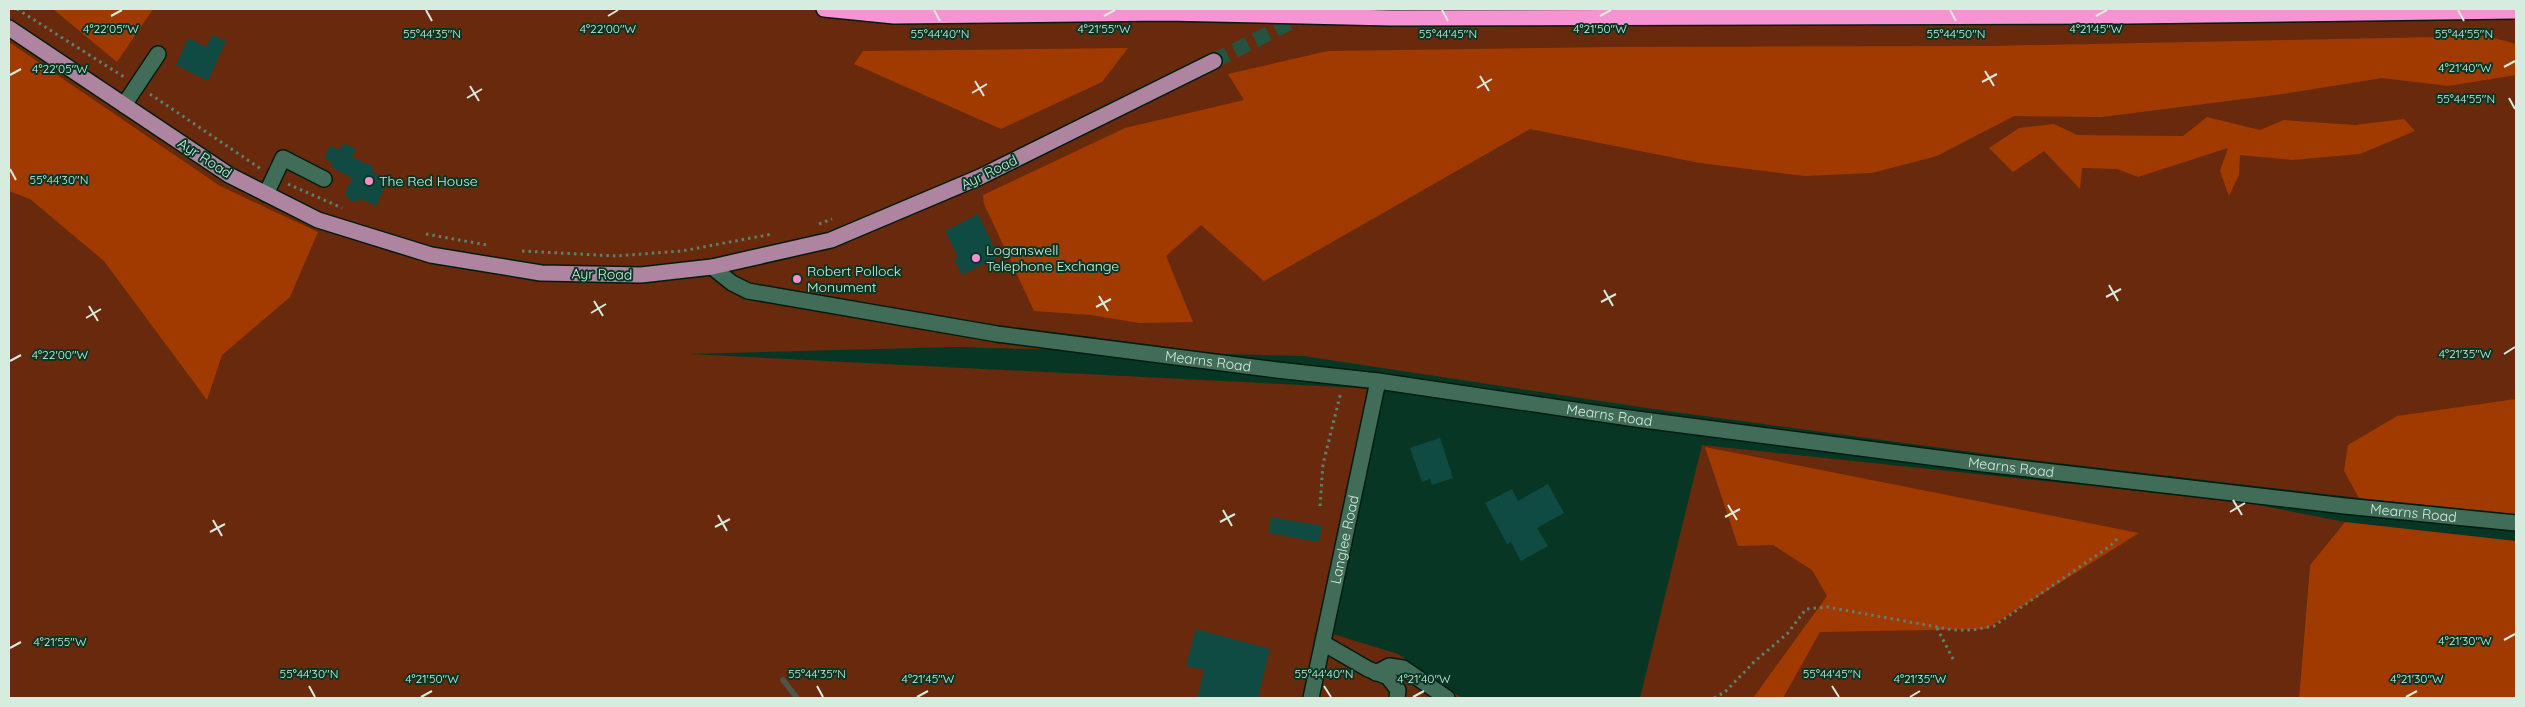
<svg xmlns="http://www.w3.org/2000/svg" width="2525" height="707" viewBox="0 0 2525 707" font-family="Quicksand,sans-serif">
	<rect width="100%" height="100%" fill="#073724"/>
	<!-- green -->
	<path fill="#69290c" d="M9,9H2516V514L2359,498L2024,459L1667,411L1303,356L955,347L689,354L1381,389L1368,464L1333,634L1398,654L1462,698H9Z
		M1702,445L2243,502L2345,522L2310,565L2299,698H1640Z"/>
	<!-- forest -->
	<path fill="#a03a00" d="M53,9H153L117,62Z
		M2487,36L2516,44V75L2448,86L2382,78L2283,94L2102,117L2014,116L1937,156L1872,173L1804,176L1700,163L1530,129L1264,281L1201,225L1166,256L1193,322L1139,323L1090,315L1034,311L984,204L983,195L1125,128L1244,100L1228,74L1328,51L1609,47L1989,46Z
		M9,42L220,186L318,232L290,297L222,355L207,400L104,261L30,199L9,191Z
		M1128,48L1102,82L1001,129L854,64L863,51Z
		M2207,117L2260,130L2284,120L2355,125L2404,119L2415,131L2360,154L2292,160L2240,155L2239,175L2229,196L2220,171L2228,148L2138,177L2117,169L2082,168L2080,189L2044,151L2013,172L1989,148L2019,128L2054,124L2077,135L2183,136Z
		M2516,399V514L2359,498L2344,471L2348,445L2397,416Z
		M1705,447L2139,533L1986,629L1820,632L1783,698H1753L1827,596L1812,570L1773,545L1738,546Z
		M2345,522L2516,541V698H2299L2310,565Z"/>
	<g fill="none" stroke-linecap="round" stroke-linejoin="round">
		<!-- stream -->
		<path stroke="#4f5446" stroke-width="5.5" d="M783,680L797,698"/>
	</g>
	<!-- building -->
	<path fill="#0f4b43" d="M212,35L226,41L208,81L176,65L188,38L206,47Z
		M343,143L356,149L352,157L374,167L372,172L388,180L376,206L361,199L354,202L348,199L345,193L352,178L331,167L333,163L324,158L330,146L340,150Z
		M978,214L999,257L962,275L954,259L958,257L945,231Z
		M1440,438L1453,478L1432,485L1430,479L1422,482L1410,448Z
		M1548,484L1564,513L1537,528L1548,546L1521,561L1511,542L1507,544L1485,503L1512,489L1518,501Z
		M1271,517L1322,526L1319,542L1269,533Z
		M1196,629L1270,649L1258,698H1197L1204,670L1186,666Z"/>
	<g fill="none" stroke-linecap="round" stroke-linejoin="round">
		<!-- major-tunnel -->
		<path stroke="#265240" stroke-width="15" stroke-dasharray="15 8" stroke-linecap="butt" d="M1214,61L1317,9"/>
		<!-- minor casing -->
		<g stroke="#001c0f" stroke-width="18">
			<g id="minor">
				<path d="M124,105L158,54"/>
				<path d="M266,194L283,158L324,179"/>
				<path id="s1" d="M712,267L732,283L748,291L997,334L1277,370L1378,381L1636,419L1984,464L2345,506L2516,523"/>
				<path d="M1323,643L1368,669L1388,677L1398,690L1397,698"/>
				<path d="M1376,673L1389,666L1403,668L1447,698"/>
				<path id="s2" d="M1311,698L1378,381"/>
			</g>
		</g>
		<!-- major casing -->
		<g stroke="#001c0f" stroke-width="18">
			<path id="major" d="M9,28L229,175L318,220L431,255L541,273L641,275L712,267L831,240L980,177L1214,61"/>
		</g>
		<!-- highway casing -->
		<g stroke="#001c0f" stroke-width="18">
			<path id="highway" d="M824,9L894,16L1165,13L1391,18L2128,16L2516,11"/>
		</g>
		<!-- path -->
		<path stroke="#5b8170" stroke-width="3" stroke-dasharray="2.5 4" stroke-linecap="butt" d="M17,9L124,77
			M150,94L261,169
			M288,184L342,208
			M819,224L832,219
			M426,234L487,245
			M522,251L616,256L682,251L772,234
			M1320,506L1323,464L1341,392
			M1937,628L1954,661
			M1714,698L1725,692L1755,661L1787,634L1806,609L1827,607L1954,630H1973L1994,626L2110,546L2120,536"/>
		<!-- minor -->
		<use href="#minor" stroke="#416d58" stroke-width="15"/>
		<!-- major -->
		<use href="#major" stroke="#ae84a1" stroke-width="15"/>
		<!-- highway -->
		<use href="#highway" stroke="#f693d2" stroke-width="15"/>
	</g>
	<!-- ticks -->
	<path fill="none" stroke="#d5ecdf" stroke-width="2" d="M426,10L432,21M934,10L940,21M1442,10L1448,21M1950,10L1956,21M2458,10L2464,21M111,16L122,10M608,16L618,10M1104,16L1115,10M1600,16L1611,10M2096,16L2107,10M2504,67L2515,61M1985,71L1994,86M10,75L21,69M1480,76L1489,91M975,81L984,96M1982,82L1997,74M470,86L479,101M1477,88L1492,79M972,93L987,84M467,98L482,89M2509,98L2515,109M10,169L16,180M2109,285L2118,301M1604,290L1613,306M1099,296L1108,311M2106,297L2121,289M594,301L603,316M1601,302L1616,294M89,306L98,321M1096,307L1111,299M591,313L606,304M86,318L101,309M2504,354L2515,347M10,361L21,355M2233,500L2242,515M1728,505L1737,520M1223,510L1232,526M2230,512L2245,503M718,515L727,531M1725,517L1740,509M213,520L222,536M1220,522L1235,514M715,527L730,519M210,532L225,524M2504,640L2515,634M10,648L21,642M309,686L315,697M817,686L823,697M1324,686L1331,697M1832,686L1839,697M421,697L432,691M917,697L928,691M1413,697L1424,691M1910,697L1920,691M2406,697L2417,691"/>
	<!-- markers -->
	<g fill="#f590d1" stroke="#073724" stroke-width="2">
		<circle cx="369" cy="181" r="5"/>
		<circle cx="976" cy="258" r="5"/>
		<circle cx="797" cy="279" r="5"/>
	</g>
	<g text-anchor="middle" stroke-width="4" stroke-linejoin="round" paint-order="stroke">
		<!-- street labels -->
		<g font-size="14" fill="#d5ecdf" stroke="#073724">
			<text transform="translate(205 158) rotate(33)" y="5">Ayr Road</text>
			<text transform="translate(989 172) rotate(-26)" y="5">Ayr Road</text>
			<text transform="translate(602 274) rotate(1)" y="5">Ayr Road</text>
			<text dy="5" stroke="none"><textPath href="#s1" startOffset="509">Mearns Road</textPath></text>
			<text dy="5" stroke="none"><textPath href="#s1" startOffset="914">Mearns Road</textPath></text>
			<text dy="5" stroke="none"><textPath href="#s1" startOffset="1319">Mearns Road</textPath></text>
			<text dy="5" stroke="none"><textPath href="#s1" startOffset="1724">Mearns Road</textPath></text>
			<text dy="5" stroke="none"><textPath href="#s2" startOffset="162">Langlee Road</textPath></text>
		</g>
		<!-- poi labels -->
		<g font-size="14" fill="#d5ecdf" stroke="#073724" text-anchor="start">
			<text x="379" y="186">The Red House</text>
			<text x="986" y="255">Loganswell<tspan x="986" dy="16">Telephone Exchange</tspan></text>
			<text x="807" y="276">Robert Pollock<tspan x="807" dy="16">Monument</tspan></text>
		</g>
	</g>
	<g font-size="12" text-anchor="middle" fill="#d5ecdf" stroke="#073724" stroke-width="4" stroke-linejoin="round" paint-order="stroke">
		<text x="111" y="33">4°22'05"W</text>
		<text x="608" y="33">4°22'00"W</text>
		<text x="1104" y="33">4°21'55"W</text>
		<text x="1600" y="33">4°21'50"W</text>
		<text x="2096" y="33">4°21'45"W</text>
		<text x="432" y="38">55°44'35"N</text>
		<text x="940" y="38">55°44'40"N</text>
		<text x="1448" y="38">55°44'45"N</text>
		<text x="1956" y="38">55°44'50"N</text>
		<text x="2464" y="38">55°44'55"N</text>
		<text x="2465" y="72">4°21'40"W</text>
		<text x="60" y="73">4°22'05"W</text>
		<text x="2466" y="103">55°44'55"N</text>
		<text x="59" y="184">55°44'30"N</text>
		<text x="2465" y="358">4°21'35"W</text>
		<text x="60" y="359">4°22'00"W</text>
		<text x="2465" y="645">4°21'30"W</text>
		<text x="60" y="646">4°21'55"W</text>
		<text x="309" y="678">55°44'30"N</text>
		<text x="817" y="678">55°44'35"N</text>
		<text x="1324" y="678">55°44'40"N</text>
		<text x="1832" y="678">55°44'45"N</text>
		<text x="432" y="683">4°21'50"W</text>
		<text x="928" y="683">4°21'45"W</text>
		<text x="1424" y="683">4°21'40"W</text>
		<text x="1920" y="683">4°21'35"W</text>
		<text x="2417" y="683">4°21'30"W</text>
	</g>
	<!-- border -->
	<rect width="2525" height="707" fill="none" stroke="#d5ecdf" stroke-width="20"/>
</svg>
